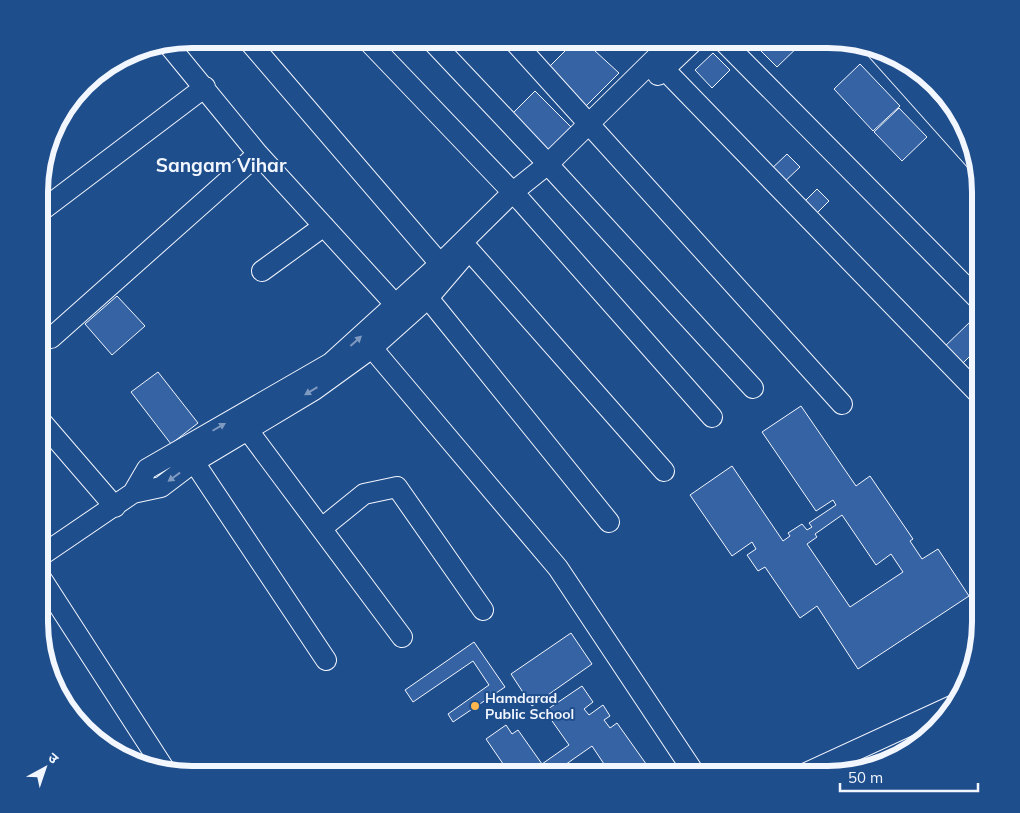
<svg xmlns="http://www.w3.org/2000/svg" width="1020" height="813" viewBox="0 0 1020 813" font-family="Mulish,'Noto Sans Devanagari',sans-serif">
	<rect width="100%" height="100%" fill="#1f4e8c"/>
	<!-- building -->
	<path fill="#3563a3" stroke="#f2f6ff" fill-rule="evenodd" d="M577,39H582L619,73L584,108L546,70Z
		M749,39H806L777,67Z
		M713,53L730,70L712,88L695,70Z
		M860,64L900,106L873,131L834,89Z
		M535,91L575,131L548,158L508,118Z
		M899,108L927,137L902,161L874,132Z
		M787,154L800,167L780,186L767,173Z
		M817,189L829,201L811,219L799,207Z
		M117,296L145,326L112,355L85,324Z
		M972,320L981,329V345L957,369L939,352Z
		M158,372L198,423L171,444L131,392Z
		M801,406L856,486L870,476L913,539L910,541L922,559L938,549L969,596L858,669L817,606L800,618L765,567L758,571L747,555L756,549L752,542L732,556L690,495L732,466L783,541L790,536L788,533L802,524L807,530L812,527L809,523L836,505L833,500L816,511L762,432ZM842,515L876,565L891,554L903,572L850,607L807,544L817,537L815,534Z
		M571,633L592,664L532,706L511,674Z
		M474,642L505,687L453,722L448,714L489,685L473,661L413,702L405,690Z
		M582,686L593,702L584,709L589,715L603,705L610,716L604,720L610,728L617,723L649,768L641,774H594L593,772L604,764L592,746L552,774H510L486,739L506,725L512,734L518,730L542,764L569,745L545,711Z"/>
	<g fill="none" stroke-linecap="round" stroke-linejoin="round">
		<!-- minor casing -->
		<g stroke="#f2f6ff" stroke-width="22">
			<path id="minor" d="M247,39L448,273
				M366,39L522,202L712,417
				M430,39L548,164
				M512,39L842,404
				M721,39L981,302
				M167,43L258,154L404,314
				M875,48L975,160
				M664,69L981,396
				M658,75L696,39
				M554,171L753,388
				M41,211L205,87
				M469,250L664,471
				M262,271L324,226
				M428,298L609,522
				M51,338L258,154
				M372,348L558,568L695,774
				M40,420L115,507
				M247,429L402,637
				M194,462L326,660
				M133,493L161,487L194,462L314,390L372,348L428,298L463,257
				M322,528L364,494L397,487L483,610
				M39,557L133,493L147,469L331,363L440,264L513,192L548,164L675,39
				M39,575L165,770
				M804,774L954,705"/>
		</g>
		<!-- minor -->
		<use href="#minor" stroke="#1f4e8c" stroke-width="20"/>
	</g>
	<!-- one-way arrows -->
	<defs><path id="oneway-solid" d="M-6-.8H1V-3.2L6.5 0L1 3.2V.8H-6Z" transform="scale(1.25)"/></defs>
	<g fill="#7e9ac0">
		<use href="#oneway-solid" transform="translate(356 341) rotate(-42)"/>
		<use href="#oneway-solid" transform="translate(311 391) rotate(149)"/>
		<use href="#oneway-solid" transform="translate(219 427) rotate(-30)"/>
		<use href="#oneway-solid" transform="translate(174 477) rotate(144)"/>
	</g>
	<!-- markers -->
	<circle fill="#ffb74d" stroke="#1f4e8c" stroke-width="2" cx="475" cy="706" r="5"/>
	<g text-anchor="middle" stroke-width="4" stroke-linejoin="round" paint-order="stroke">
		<!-- poi labels -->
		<g font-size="14" font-weight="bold" fill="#f2f6ff" stroke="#1f4e8c" text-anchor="start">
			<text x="485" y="703">Hamdarad<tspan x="485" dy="16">Public School</tspan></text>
		</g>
		<!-- district labels -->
		<g font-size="19" font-weight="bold" fill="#f2f6ff" stroke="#1f4e8c">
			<text x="221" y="172">Sangam Vihar</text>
		</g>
	</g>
	<!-- crop -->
	<path d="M0 0H1020V813H0ZM192 48H828A144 144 0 0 1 972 192V622A144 144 0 0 1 828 766H192A144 144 0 0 1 48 622V192A144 144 0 0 1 192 48Z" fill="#1f4e8c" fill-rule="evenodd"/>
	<path fill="none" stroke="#f2f6ff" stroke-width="6" d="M192 48H828A144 144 0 0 1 972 192V622A144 144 0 0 1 828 766H192A144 144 0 0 1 48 622V192A144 144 0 0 1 192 48Z"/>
	<!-- north arrow -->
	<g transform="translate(45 768) rotate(40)" stroke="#1f4e8c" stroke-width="4" paint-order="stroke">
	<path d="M0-4L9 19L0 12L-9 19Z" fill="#f2f6ff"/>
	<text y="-8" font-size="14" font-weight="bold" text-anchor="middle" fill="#f2f6ff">उ</text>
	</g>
	<!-- scale -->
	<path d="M840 783v8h138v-8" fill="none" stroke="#f2f6ff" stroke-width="2.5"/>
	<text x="848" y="783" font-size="15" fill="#f2f6ff" stroke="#1f4e8c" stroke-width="4" paint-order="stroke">50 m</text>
</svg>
